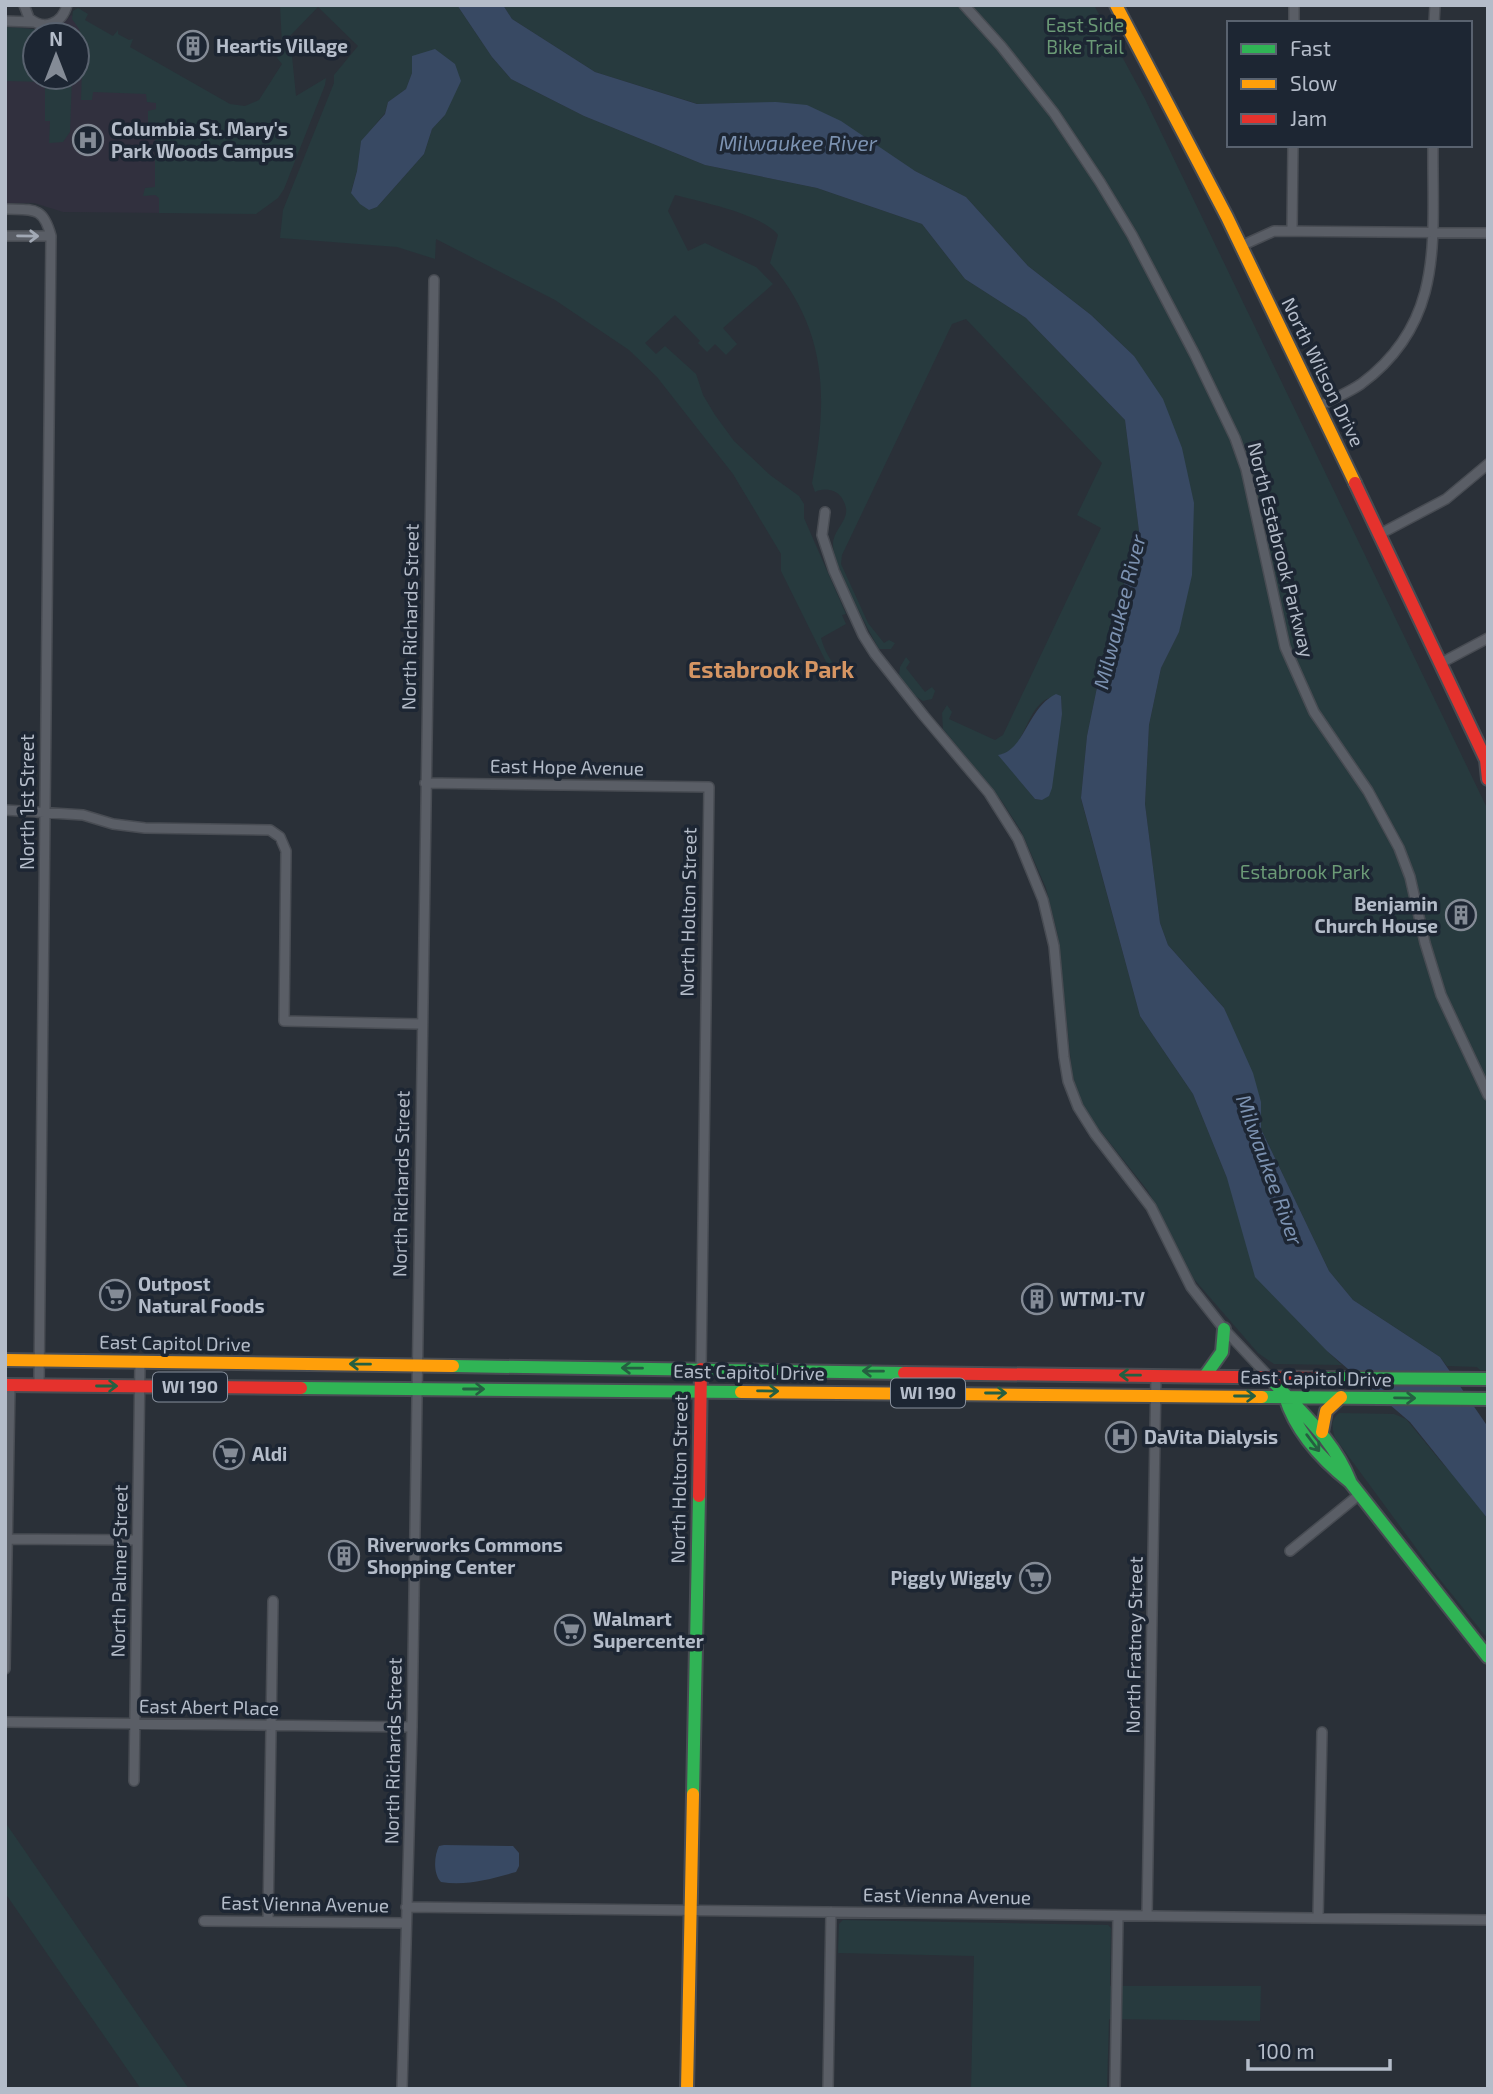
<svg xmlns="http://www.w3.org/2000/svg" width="1493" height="2094" viewBox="0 0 1493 2094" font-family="'Exo 2',sans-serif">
	<rect width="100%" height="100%" fill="#2a3038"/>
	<!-- medical -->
	<path fill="#31303e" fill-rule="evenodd" d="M71,15L171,76V213L63,212L34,203H5V27L28,28L44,32L50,31L57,30ZM35,35H77V77H35Z"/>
	<!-- green -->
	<path fill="#273a3e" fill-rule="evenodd" d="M280,5H457L492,57L511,79L584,116L705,165L817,188L922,224L965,279L1026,318L1125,420L1139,531L1102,663L1087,736L1081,799L1140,1016L1193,1094L1227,1178L1327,1351L1342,1365L1274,1364L1258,1353L1193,1278L1148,1191L1087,1114L1079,1097L1072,1073L1058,936L1046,888L1021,831L1001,800L943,729L942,713L947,705L952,712L949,719L995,740L1003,735L1101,528L1077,515L1102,463L966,319L952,324L842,555L841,564L868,623L884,643L889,640L895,643L891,649H879C868,629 833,565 833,545C833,527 854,519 843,500C838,490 826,487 815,492L812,483C828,399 828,331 770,263L778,235C762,214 701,202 675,195L668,211L688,251L705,243L756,267L773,284L723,328L737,344L726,355L715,344L707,352L698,343L700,341L675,315L645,343L656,354L665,346L696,374L703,395L715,415L734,441L770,475L799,496L804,504V518L846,614L842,615L846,624L821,638C825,653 833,665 844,676L836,682L781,571V554L733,474L657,377L629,350L555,300L436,239L435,259L397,247L280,238L283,210L334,83V75L358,46L318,7L290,36L296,96L326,78L325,85L284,189L278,198L256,214L159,213V198L155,195L143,196L145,188L155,187V130L148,128V111L156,109V103L147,102L146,94L93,92L92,100H81L83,40L79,29L72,19L73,11L78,8L88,14L85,20L113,36L118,30V34L129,40L133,39L130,47L230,104L245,106L259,100L282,64L277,58L282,45ZM412,73L445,115L432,129L424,154L377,207L369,210L351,192L357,171L361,142L385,113L388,102L406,89ZM1061,696L1062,714L1042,800L1035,799L999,755C1025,751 1024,714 1045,700C1049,697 1056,697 1061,696Z
		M503,5H1094L1145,99L1488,810V1370H1480L1477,1367L1447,1366L1440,1357L1353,1300L1329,1271L1261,1129L1224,1008L1168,945L1160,923L1145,804L1149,725L1161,668L1179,632L1134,356L1091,315L1028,266L966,197L915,171L744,103L698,104L595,72L512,19Z
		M5,27C25,27 42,32 61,29L70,35H35V77H72L70,132L63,142L49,143L50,121H45V82L5,81Z
		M906,657L910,662L906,668L925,692L932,687L935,691L932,699L923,701L915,696L899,676L900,667Z
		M1339,1413L1394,1414L1406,1419L1443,1464L1482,1503L1488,1524V1639L1433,1571L1335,1438C1332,1427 1330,1421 1339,1413Z
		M5,1822L189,2089H141L5,1893Z
		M843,1920L1108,1925L1111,1928L1110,1986H1261L1260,2021L1109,2019L1107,2089H971L974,1956L838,1953L839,1924Z"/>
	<!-- water -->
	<path fill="#384963" d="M457,5H503L512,19L595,72L697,104L776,102L807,105L841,121L915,171L966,197L1028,266L1091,315L1134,356L1163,399L1182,448L1194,503L1192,575L1179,632L1161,668L1149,725L1145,804L1160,923L1168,945L1224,1008L1253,1073L1261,1102V1129L1329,1271L1353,1300L1440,1357L1488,1427V1519L1410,1422L1327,1351L1255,1277L1227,1178L1193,1094L1140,1016L1081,798L1087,736L1102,663L1139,531L1125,420L1026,318L965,279L922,224L817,188L705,165L584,116L511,79L492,57Z
		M435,49L455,64L461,81L445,115L432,129L424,154L377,207L369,210L360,204L351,193L357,171L361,141L385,114L388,102L406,89L412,73V56Z
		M1056,694L1061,696L1062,714L1052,788L1049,796L1042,800L1035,799L998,755C1025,751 1027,708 1056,694Z
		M444,1845L513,1846L519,1853V1866L516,1872C491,1879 467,1886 441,1882C433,1874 434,1856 439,1846Z"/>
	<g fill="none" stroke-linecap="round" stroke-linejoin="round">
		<!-- street casing -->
		<g stroke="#484c53" stroke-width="12">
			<path id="street" d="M24,5L29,18C44,31 62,24 67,5
				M964,5L1001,46L1054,113L1100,182L1132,235L1195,355L1235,438L1246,469L1285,647L1314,712L1368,791L1399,848L1410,877L1425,943L1441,995L1488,1095
				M5,21L33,22
				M1294,23V5
				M1434,23L1435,5
				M5,209C34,210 43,206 51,236L39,1385
				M1292,230L1293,145
				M5,236H51
				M1241,246L1274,231L1488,233
				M1318,407C1332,399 1348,393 1361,384C1446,321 1432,239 1433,145
				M825,512L822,535L834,571L863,635L875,654L924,716L989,793L1018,839L1043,900L1054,946L1064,1057L1068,1081L1078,1107L1095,1134L1151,1207L1191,1287L1224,1329L1270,1378
				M1380,534L1446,499L1488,464
				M1441,663L1488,638
				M425,783L709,787L701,1369
				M5,810L83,815L113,824L145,828L270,830L280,837L286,851L284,1021L421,1024
				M5,1539L137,1540
				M1290,1551L1360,1494
				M5,1669L10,1385
				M5,1722L412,1727
				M134,1781L140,1362
				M406,1907L1488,1920
				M1147,1916L1156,1375
				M1318,1918L1322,1732
				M204,1921L406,1923
				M268,1921L273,1601
				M402,2089L412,1727L434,280
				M828,2089L831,1912
				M1115,2089L1118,1916"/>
		</g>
		<!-- fast casing -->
		<g stroke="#484c53" stroke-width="16">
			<path id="fast" d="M453,1366L904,1373
				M1205,1376L1222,1352L1224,1329
				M1270,1378C1300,1412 1333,1438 1350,1481
				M1318,1378L1488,1379
				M301,1388L741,1392
				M1262,1397L1488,1399
				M1285,1397C1296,1432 1322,1460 1350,1482L1488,1657
				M693,1794L699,1496"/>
		</g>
		<!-- slow casing -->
		<g stroke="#484c53" stroke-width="16">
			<path id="slow" d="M1116,5L1227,217L1355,483
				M5,1360L453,1366
				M741,1392L1262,1397
				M1322,1432L1326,1411L1341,1397
				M687,2089L693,1794"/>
		</g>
		<!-- jam casing -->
		<g stroke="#484c53" stroke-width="16">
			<path id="jam" d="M1355,483L1486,760L1488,779
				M904,1373L1318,1378
				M5,1385L301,1388
				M699,1496L701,1369"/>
		</g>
		<!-- street -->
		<use href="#street" stroke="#5a5e66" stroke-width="9"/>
		<!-- fast -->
		<use href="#fast" stroke="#30b455" stroke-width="12"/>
		<!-- slow -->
		<use href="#slow" stroke="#ff9f0a" stroke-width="12"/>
		<!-- jam -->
		<use href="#jam" stroke="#e5322d" stroke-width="12"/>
	</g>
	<!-- one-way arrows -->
	<defs><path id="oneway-shaft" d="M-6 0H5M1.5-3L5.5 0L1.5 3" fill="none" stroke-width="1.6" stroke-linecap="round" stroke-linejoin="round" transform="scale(1.75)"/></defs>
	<use stroke="#a2a9b5" href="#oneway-shaft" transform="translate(28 236) rotate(1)"/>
	<g stroke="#255f41">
		<use href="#oneway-shaft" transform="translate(360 1364) rotate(-179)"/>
		<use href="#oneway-shaft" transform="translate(632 1368) rotate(-179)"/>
		<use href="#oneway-shaft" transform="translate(873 1371) rotate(-179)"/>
		<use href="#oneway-shaft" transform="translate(1130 1375) rotate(-179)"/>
		<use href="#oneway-shaft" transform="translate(107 1386)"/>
		<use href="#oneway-shaft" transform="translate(474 1389)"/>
		<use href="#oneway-shaft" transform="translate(768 1391) rotate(1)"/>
		<use href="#oneway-shaft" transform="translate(996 1393)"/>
		<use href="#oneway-shaft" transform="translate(1245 1396)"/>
		<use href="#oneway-shaft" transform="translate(1405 1398) rotate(1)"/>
		<use href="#oneway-shaft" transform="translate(1313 1443) rotate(53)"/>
	</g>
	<!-- icons -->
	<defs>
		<g id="building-ring" transform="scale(1.575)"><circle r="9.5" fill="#1d2633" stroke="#848b96" stroke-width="1.5"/><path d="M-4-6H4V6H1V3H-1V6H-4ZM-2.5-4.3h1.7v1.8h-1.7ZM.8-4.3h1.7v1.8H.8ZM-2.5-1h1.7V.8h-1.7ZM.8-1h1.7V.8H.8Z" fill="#848b96"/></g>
		<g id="hospital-ring" transform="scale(1.575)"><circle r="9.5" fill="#1d2633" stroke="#848b96" stroke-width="1.5"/><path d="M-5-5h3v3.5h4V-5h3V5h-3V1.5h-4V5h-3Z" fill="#848b96"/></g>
		<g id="supermarket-ring" transform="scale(1.575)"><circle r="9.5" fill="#1d2633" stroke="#848b96" stroke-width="1.5"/><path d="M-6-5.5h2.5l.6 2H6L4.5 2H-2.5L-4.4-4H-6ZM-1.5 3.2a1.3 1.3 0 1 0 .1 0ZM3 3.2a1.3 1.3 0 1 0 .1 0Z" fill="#848b96"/></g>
	</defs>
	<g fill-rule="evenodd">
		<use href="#building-ring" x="193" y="46"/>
		<use href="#hospital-ring" x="88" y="140"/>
		<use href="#building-ring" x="1461" y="915"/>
		<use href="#supermarket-ring" x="115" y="1295"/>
		<use href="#building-ring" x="1037" y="1299"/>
		<use href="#hospital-ring" x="1121" y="1437"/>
		<use href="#supermarket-ring" x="229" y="1454"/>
		<use href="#building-ring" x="344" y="1556"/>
		<use href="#supermarket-ring" x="1035" y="1578"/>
		<use href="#supermarket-ring" x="570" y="1630"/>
	</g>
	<g text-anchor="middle" stroke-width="7" stroke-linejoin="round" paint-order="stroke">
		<!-- shield labels -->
		<g fill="#1d2633" stroke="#878f9c" stroke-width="2">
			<rect x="153" y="1372.5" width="74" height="29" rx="5"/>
			<rect x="891" y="1378.5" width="74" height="29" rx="5"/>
		</g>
		<g font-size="18" font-weight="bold" fill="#b4bcc9">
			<text x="190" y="1393">WI 190</text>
			<text x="928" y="1399">WI 190</text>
		</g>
		<!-- park labels -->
		<g font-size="19" fill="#6b9a76" stroke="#1d2633">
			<text x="1085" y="32">East Side<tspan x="1085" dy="22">Bike Trail</tspan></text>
			<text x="1305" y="879">Estabrook Park</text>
		</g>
		<!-- poi labels -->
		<g font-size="19" font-weight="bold" fill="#b4bcc9" stroke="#1d2633" text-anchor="start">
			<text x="216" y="53">Heartis Village</text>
			<text x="111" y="136">Columbia St. Mary's<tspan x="111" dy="22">Park Woods Campus</tspan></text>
			<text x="1438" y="911" text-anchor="end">Benjamin<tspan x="1438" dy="22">Church House</tspan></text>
			<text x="138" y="1291">Outpost<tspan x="138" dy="22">Natural Foods</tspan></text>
			<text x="1060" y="1306">WTMJ-TV</text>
			<text x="1144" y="1444">DaVita Dialysis</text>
			<text x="252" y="1461">Aldi</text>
			<text x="367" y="1552">Riverworks Commons<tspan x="367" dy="22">Shopping Center</tspan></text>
			<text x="1012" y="1585" text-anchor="end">Piggly Wiggly</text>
			<text x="593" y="1626">Walmart<tspan x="593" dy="22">Supercenter</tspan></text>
		</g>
		<!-- street labels -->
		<g font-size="19" fill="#b4bcc9" stroke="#1d2633">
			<text transform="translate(1323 372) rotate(64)" y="7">North Wilson Drive</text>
			<text transform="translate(1281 550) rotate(76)" y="7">North Estabrook Parkway</text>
			<text transform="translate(410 617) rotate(-89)" y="7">North Richards Street</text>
			<text transform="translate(567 767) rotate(1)" y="7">East Hope Avenue</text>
			<text transform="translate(27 802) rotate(-90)" y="7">North 1st Street</text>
			<text transform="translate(688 912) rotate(-89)" y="7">North Holton Street</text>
			<text transform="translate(401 1184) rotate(-89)" y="7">North Richards Street</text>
			<text transform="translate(175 1343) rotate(1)" y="7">East Capitol Drive</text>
			<text transform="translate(749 1372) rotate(1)" y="7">East Capitol Drive</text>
			<text transform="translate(1316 1378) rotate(1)" y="7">East Capitol Drive</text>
			<text transform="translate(679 1479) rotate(-89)" y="7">North Holton Street</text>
			<text transform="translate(119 1571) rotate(-89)" y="7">North Palmer Street</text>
			<text transform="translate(1134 1645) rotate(-89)" y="7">North Fratney Street</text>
			<text transform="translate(209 1707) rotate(1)" y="7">East Abert Place</text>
			<text transform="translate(393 1751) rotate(-89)" y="7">North Richards Street</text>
			<text transform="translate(947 1896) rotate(1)" y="7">East Vienna Avenue</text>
			<text transform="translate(305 1904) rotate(1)" y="7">East Vienna Avenue</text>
		</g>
		<!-- water labels -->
		<g font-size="21" font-style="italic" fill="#7c92b1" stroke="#1d2633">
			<text x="798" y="151">Milwaukee River</text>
			<text transform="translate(1120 612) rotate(-76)" y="7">Milwaukee River</text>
			<text transform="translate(1269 1170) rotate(70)" y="7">Milwaukee River</text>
		</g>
		<!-- quarter labels -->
		<g font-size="23" font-weight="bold" fill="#d59563" stroke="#1d2633">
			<text x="771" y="678">Estabrook Park</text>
		</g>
	</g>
	<!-- border -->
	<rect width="1493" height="2094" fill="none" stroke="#b4bcc9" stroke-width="14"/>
	<!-- legend -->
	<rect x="1227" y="21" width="245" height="126" fill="#1d2633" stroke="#59626f" stroke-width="2"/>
	<rect x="1241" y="44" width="35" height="10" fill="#30b455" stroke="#59626f" stroke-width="2"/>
	<text x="1290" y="56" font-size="21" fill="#b4bcc9">Fast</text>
	<rect x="1241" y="79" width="35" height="10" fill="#ff9f0a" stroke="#59626f" stroke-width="2"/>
	<text x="1290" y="91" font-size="21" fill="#b4bcc9">Slow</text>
	<rect x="1241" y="114" width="35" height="10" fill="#e5322d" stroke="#59626f" stroke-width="2"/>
	<text x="1290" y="126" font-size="21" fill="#b4bcc9">Jam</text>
	<!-- north arrow -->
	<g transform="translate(56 56)"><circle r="33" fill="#1d2633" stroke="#59626f" stroke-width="2"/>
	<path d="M0-5L12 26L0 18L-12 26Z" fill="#848b96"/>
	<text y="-10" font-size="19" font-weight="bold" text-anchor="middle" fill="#b4bcc9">N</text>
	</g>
	<!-- scale -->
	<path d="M1248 2059v10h142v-10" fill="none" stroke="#b4bcc9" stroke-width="3.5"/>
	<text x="1258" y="2059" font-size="21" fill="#b4bcc9" stroke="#1d2633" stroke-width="5" paint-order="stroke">100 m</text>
</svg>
